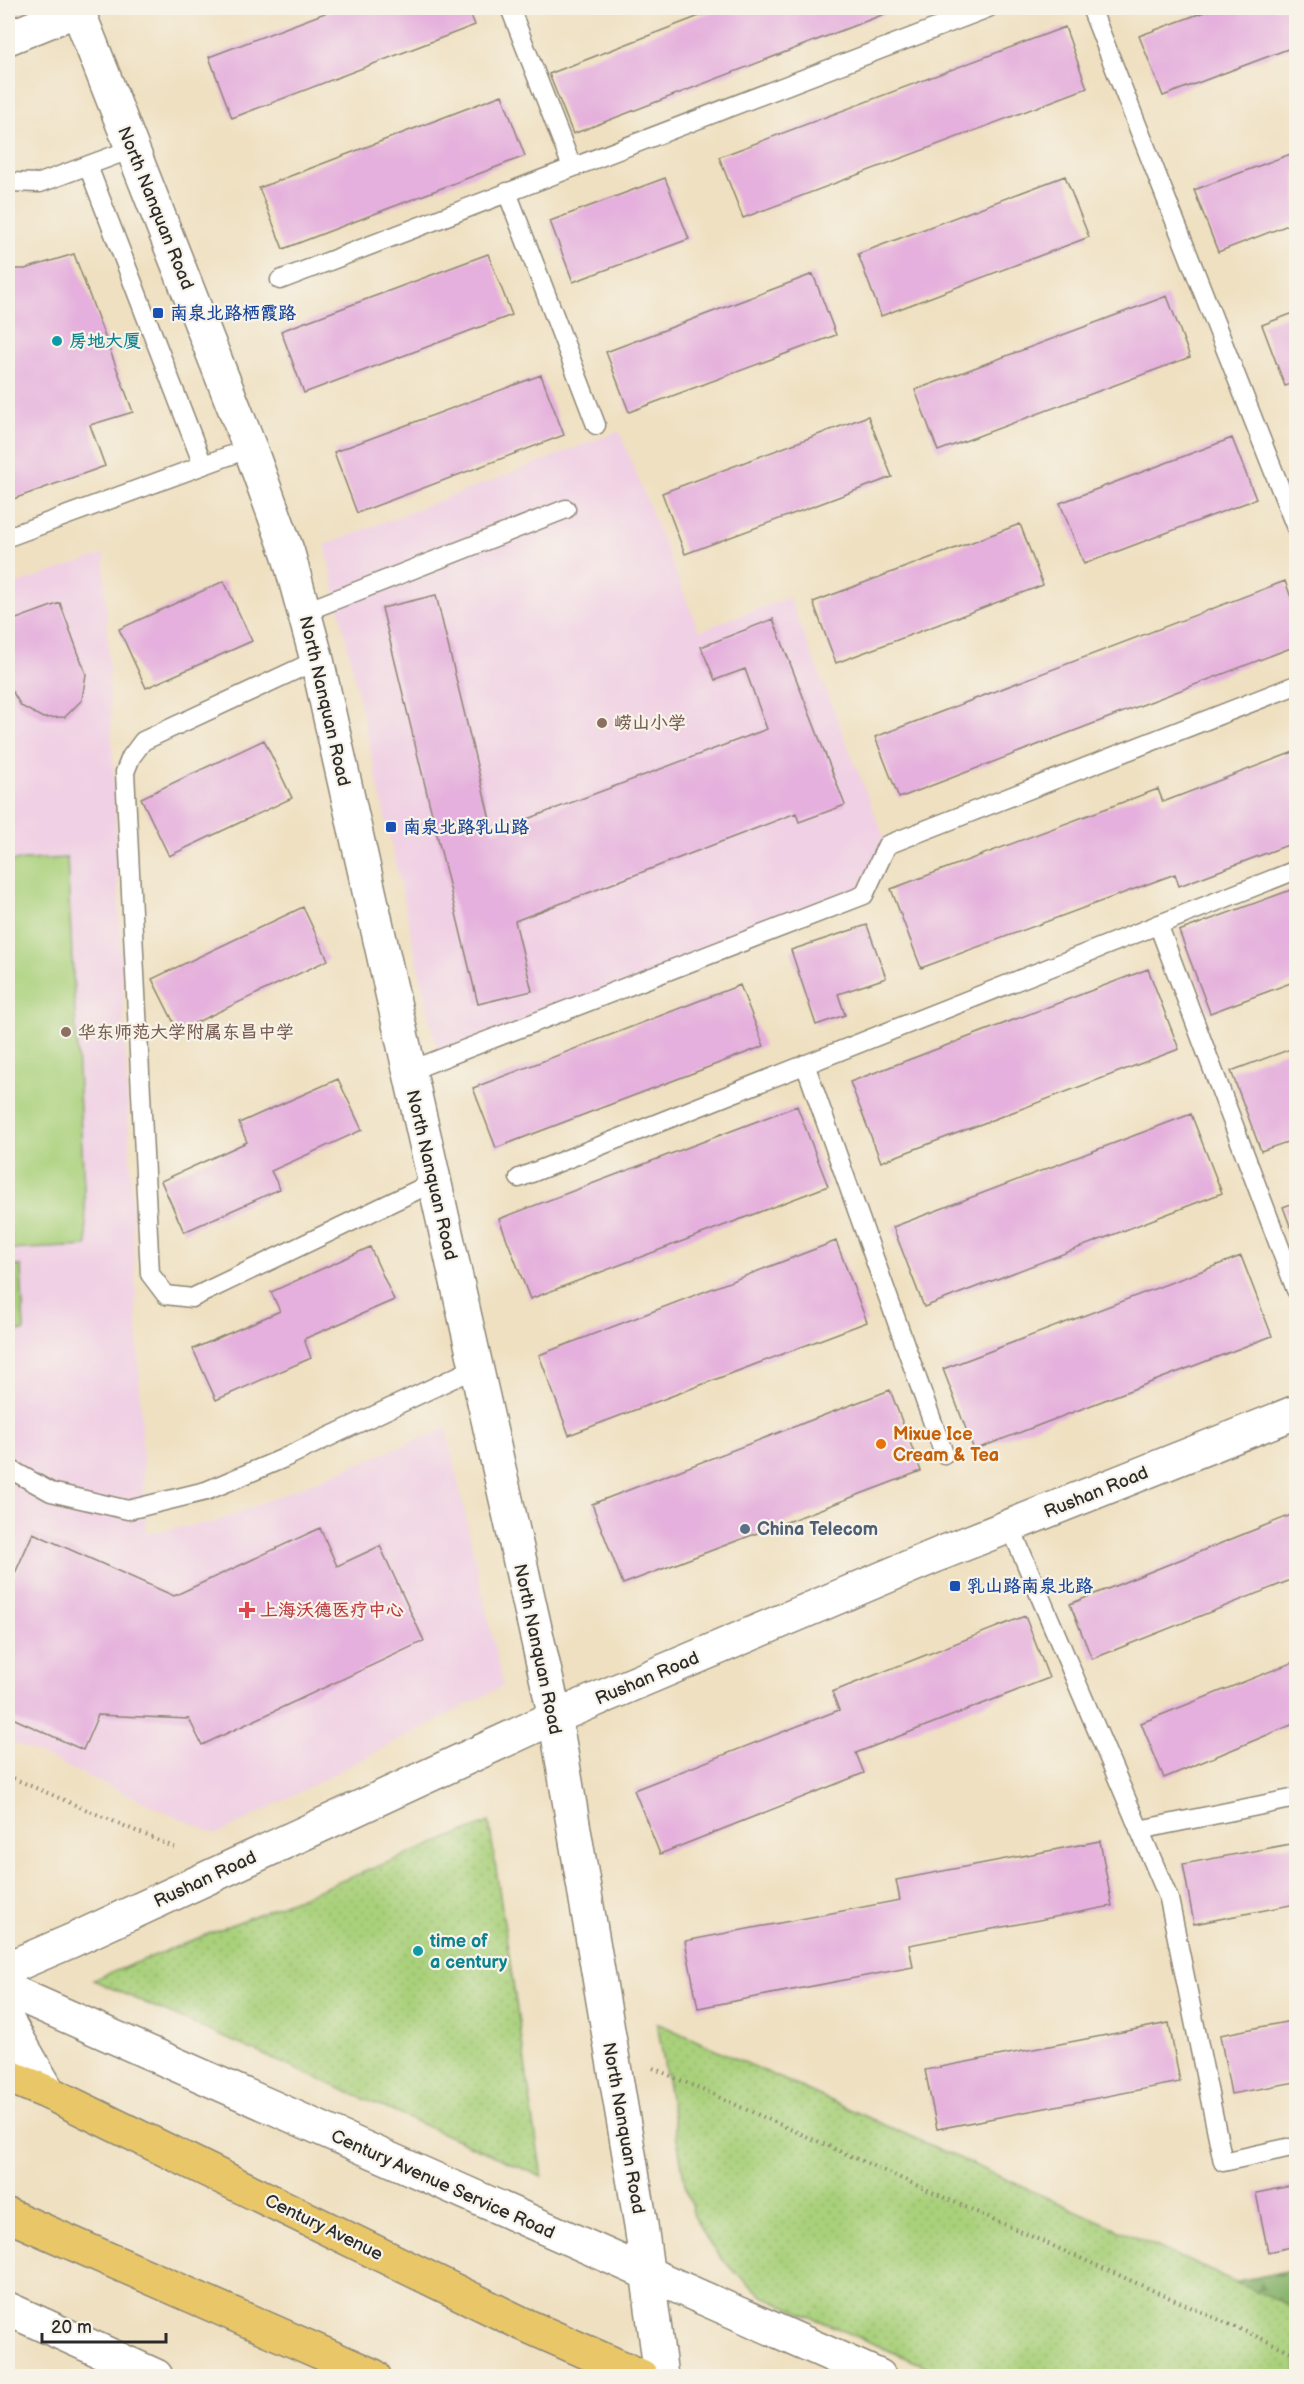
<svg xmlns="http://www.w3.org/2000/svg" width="1304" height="2384" viewBox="0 0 1304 2384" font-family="'Balsamiq Sans','LXGW WenKai TC',sans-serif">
	<defs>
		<pattern id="forest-firs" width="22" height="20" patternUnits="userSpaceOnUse" patternTransform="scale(1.5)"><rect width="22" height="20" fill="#86b26a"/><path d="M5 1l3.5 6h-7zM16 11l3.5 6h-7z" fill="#6e9157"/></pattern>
		<pattern id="park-dots" width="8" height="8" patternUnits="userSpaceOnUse" patternTransform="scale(1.5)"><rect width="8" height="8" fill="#a9d07a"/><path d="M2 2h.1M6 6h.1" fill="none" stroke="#92b36a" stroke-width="1.8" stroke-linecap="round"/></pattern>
	</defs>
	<rect width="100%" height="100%" fill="#f7f3e8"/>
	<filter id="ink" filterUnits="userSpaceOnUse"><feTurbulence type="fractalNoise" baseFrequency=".0167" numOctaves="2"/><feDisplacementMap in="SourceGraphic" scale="12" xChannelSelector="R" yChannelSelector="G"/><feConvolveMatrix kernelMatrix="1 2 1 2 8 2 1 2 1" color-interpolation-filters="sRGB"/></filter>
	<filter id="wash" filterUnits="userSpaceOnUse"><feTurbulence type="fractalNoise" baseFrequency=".008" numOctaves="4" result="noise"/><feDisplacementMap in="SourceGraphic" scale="24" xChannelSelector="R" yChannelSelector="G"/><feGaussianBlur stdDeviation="1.35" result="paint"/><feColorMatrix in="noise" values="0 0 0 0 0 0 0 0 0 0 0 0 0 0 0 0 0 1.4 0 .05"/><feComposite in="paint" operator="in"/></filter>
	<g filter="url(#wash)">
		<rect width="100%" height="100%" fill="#efe0c1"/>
		<!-- built -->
		<path fill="#f0d0e4" d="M619,431L699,631L789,597L887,845L864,895L439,1060L325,545Z
			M104,554L146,1533L215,1522L446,1428L503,1686L217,1835L8,1740V587Z"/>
		<!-- forest -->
		<path fill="url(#forest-firs)" stroke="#586e4a" stroke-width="1.5" d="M1296,2269V2309L1234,2282Z"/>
		<!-- park -->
		<path fill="url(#park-dots)" stroke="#6a7e52" stroke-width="1.5" d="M489,1822L542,2177L93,1980Z
			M657,2023L1296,2309V2376H948L765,2297L733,2271L711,2246L694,2216L685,2184Z"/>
		<!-- pitch -->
		<path fill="#a9d07a" stroke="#6a7e52" stroke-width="1.5" d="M67,858L87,1246L8,1250V861Z
			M8,1266H21L24,1331L8,1332Z"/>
		<g id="blocks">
			<!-- building -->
			<path fill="#e5b0dd" d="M338,8H468L475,25L232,118L209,57Z
				M720,8H900L573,134L549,74Z
				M1215,8H1296V46L1163,96L1139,36Z
				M1065,27L1087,88L743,218L719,157Z
				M502,95L525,156L283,249L259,188Z
				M1296,152V222L1218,252L1194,190Z
				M1065,176L1089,237L881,316L858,254Z
				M665,178L689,239L573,282L550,221Z
				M74,254L133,412L90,425L105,466L8,501V269H25Z
				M488,254L512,315L304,393L281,331Z
				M813,274L836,335L629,412L606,352Z
				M1167,296L1190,357L938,451L915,390Z
				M1296,312V382L1285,386L1262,325Z
				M541,375L564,435L357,513L334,452Z
				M868,416L892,477L685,554L662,493Z
				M1232,438L1256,499L1084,564L1060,503Z
				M1020,524L1043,585L836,663L813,602Z
				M224,581L252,641L146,688L119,629Z
				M1285,581L1296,611V646L899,798L875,737Z
				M436,595L493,832L767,729L745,669L715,680L701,647L773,619L845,805L799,822L796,813L515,921L532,991L478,1004L382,608Z
				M60,603L86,674L82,700L65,717L43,718L21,706L11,689L8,690V622Z
				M264,740L292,798L169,856L141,798Z
				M1296,751V842L1179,886L1175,874L921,968L891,889L1158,789L1163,802Z
				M1296,888V981L1210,1013L1179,931Z
				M303,907L328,960L178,1031L152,979Z
				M867,925L886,978L838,994L845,1015L816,1025L791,950Z
				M1148,969L1179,1049L881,1162L850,1082Z
				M740,985L764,1046L496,1148L473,1088Z
				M1296,1047V1139L1261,1151L1231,1071Z
				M338,1079L362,1130L271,1171L280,1189L184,1232L161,1181L247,1142L239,1123Z
				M797,1106L828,1186L530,1299L499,1219Z
				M1191,1114L1222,1193L924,1307L893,1227Z
				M1296,1202V1242L1283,1207Z
				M836,1241L867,1322L569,1435L539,1355Z
				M370,1247L394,1300L304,1339L311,1358L216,1400L193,1349L280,1311L271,1292Z
				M1241,1256L1272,1336L974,1450L943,1369Z
				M890,1390L921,1471L623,1584L592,1504Z
				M1296,1513V1578L1092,1659L1070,1604Z
				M320,1528L337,1566L380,1546L424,1641L202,1745L189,1719L98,1715L83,1750L8,1716V1589L33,1533L174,1596Z
				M1025,1616L1049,1678L856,1753L864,1773L660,1854L634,1790L839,1710L832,1692Z
				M1296,1661V1723L1164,1778L1141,1723Z
				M1100,1841L1112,1906L909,1945L913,1967L698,2008L685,1941L900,1900L896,1880Z
				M1296,1843V1904L1194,1924L1183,1864Z
				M1296,2020V2082L1231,2094L1220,2035Z
				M1169,2023L1180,2082L937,2129L925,2070Z
				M1296,2185V2246L1268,2252L1256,2193Z"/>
		</g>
	</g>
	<g filter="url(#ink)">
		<use href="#blocks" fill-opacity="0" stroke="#8d8676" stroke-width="1.5"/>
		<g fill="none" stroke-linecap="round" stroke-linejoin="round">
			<!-- service casing -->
			<g stroke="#8d8676" stroke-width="21">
				<path id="service" d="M510,8L572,167
					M1091,8L1296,528
					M88,166L203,465
					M8,182L40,183L132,149
					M507,192L596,425
					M280,280L988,8
					M8,537L250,448
					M304,612L566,509
					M317,660L143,741L131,757L125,772L150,1274L166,1295L192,1298L434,1182
					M1158,924L1296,1290
					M805,1064L944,1454
					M409,1071L864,895L887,845L1296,685
					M519,1178L1296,870
					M8,1468L51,1492L128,1510L206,1491L282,1459L475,1368
					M1010,1526L1169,1899L1223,2162L1296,2146
					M1139,1830L1296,1798"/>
			</g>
			<!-- minor casing -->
			<g stroke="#8d8676" stroke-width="36">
				<path id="minor" d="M8,38L82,8
					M8,1968L71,1941L555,1717L942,1553L1296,1412
					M8,1990L879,2376
					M8,2022L49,2093
					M8,2309L156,2376"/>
			</g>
			<!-- tertiary casing -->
			<g stroke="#8d8676" stroke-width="36">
				<path id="tertiary" d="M77,8L250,448L288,553L317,660L555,1717L641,2225L661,2376"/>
			</g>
			<!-- primary casing -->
			<g stroke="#8d8676" stroke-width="36">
				<path id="primary" d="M8,2076L49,2093L523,2324L641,2376
					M8,2215L374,2376"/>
			</g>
			<!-- path -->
			<path stroke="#8d8676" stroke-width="4" stroke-dasharray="1.5 4.5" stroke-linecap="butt" d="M8,1776L178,1849
				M653,2068L1296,2354"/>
			<!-- service -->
			<use href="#service" stroke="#fff" stroke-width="18"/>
			<!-- minor -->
			<use href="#minor" stroke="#fff" stroke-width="33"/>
			<!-- tertiary -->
			<use href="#tertiary" stroke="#fff" stroke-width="33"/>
			<!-- primary -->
			<use href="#primary" stroke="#e9c769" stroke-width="33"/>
		</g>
	</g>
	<!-- markers -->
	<g fill="#1a4fb4" stroke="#f7f3e8" stroke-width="2">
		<rect x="152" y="307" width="12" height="12" rx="3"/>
		<rect x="385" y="821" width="12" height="12" rx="3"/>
		<rect x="949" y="1580" width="12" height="12" rx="3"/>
	</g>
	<g fill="#0f9aa8" stroke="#f7f3e8" stroke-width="2">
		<circle cx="57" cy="341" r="6"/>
		<circle cx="418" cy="1951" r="6"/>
	</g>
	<g fill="#8d6e63" stroke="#f7f3e8" stroke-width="2">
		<circle cx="602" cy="723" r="6"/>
		<circle cx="66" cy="1032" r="6"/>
	</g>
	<circle fill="#e8710a" stroke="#f7f3e8" stroke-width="2" cx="881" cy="1444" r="6"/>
	<circle fill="#5c6f8a" stroke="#f7f3e8" stroke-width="2" cx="745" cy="1529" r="6"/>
	<path fill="#e0444e" stroke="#f7f3e8" stroke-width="2" d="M244 1601h6v6h6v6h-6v6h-6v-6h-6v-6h6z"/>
	<g text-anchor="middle" stroke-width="4.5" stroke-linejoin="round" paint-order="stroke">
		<!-- street labels -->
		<g font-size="18" fill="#2b2b2b" stroke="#f7f3e8">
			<text transform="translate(156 208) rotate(68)" y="6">North Nanquan Road</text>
			<text transform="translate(325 701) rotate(77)" y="6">North Nanquan Road</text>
			<text transform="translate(432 1175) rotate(77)" y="6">North Nanquan Road</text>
			<text transform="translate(1096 1492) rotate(-22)" y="6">Rushan Road</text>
			<text transform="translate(538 1649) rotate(78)" y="6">North Nanquan Road</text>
			<text transform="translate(647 1678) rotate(-23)" y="6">Rushan Road</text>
			<text transform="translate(205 1879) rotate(-25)" y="6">Rushan Road</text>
			<text transform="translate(624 2128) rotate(80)" y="6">North Nanquan Road</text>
			<text transform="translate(443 2184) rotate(24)" y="6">Century Avenue Service Road</text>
			<text transform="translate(324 2227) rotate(26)" y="6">Century Avenue</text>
		</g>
		<!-- transit labels -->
		<g font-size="18" font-weight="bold" fill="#164399" stroke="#f7f3e8" text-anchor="start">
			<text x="170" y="319">南泉北路栖霞路</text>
			<text x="403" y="833">南泉北路乳山路</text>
			<text x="967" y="1592">乳山路南泉北路</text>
		</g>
		<!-- culture labels -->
		<g font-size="18" font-weight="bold" fill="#0d838f" stroke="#f7f3e8" text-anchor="start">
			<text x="69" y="347">房地大厦</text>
			<text x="430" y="1947">time of<tspan x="430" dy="21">a century</tspan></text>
		</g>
		<!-- education labels -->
		<g font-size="18" font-weight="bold" fill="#785e54" stroke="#f7f3e8" text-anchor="start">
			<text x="614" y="729">崂山小学</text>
			<text x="78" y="1038">华东师范大学附属东昌中学</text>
		</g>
		<!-- food labels -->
		<g font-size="18" font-weight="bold" fill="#c56008" stroke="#f7f3e8" text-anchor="start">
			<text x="893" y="1440">Mixue Ice<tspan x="893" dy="21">Cream &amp; Tea</tspan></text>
		</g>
		<!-- service labels -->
		<g font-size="18" font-weight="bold" fill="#4e5e75" stroke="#f7f3e8" text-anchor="start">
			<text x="757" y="1535">China Telecom</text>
		</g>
		<!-- health labels -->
		<g font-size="18" font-weight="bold" fill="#be3a42" stroke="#f7f3e8" text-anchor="start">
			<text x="260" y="1616">上海沃德医疗中心</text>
		</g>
	</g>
	<!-- margin -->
	<rect width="1304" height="2384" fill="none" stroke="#f7f3e8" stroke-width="30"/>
	<!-- scale -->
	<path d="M42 2333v9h124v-9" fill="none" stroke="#2b2b2b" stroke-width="3"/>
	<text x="51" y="2333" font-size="18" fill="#2b2b2b" stroke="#f7f3e8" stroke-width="4.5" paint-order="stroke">20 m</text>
</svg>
